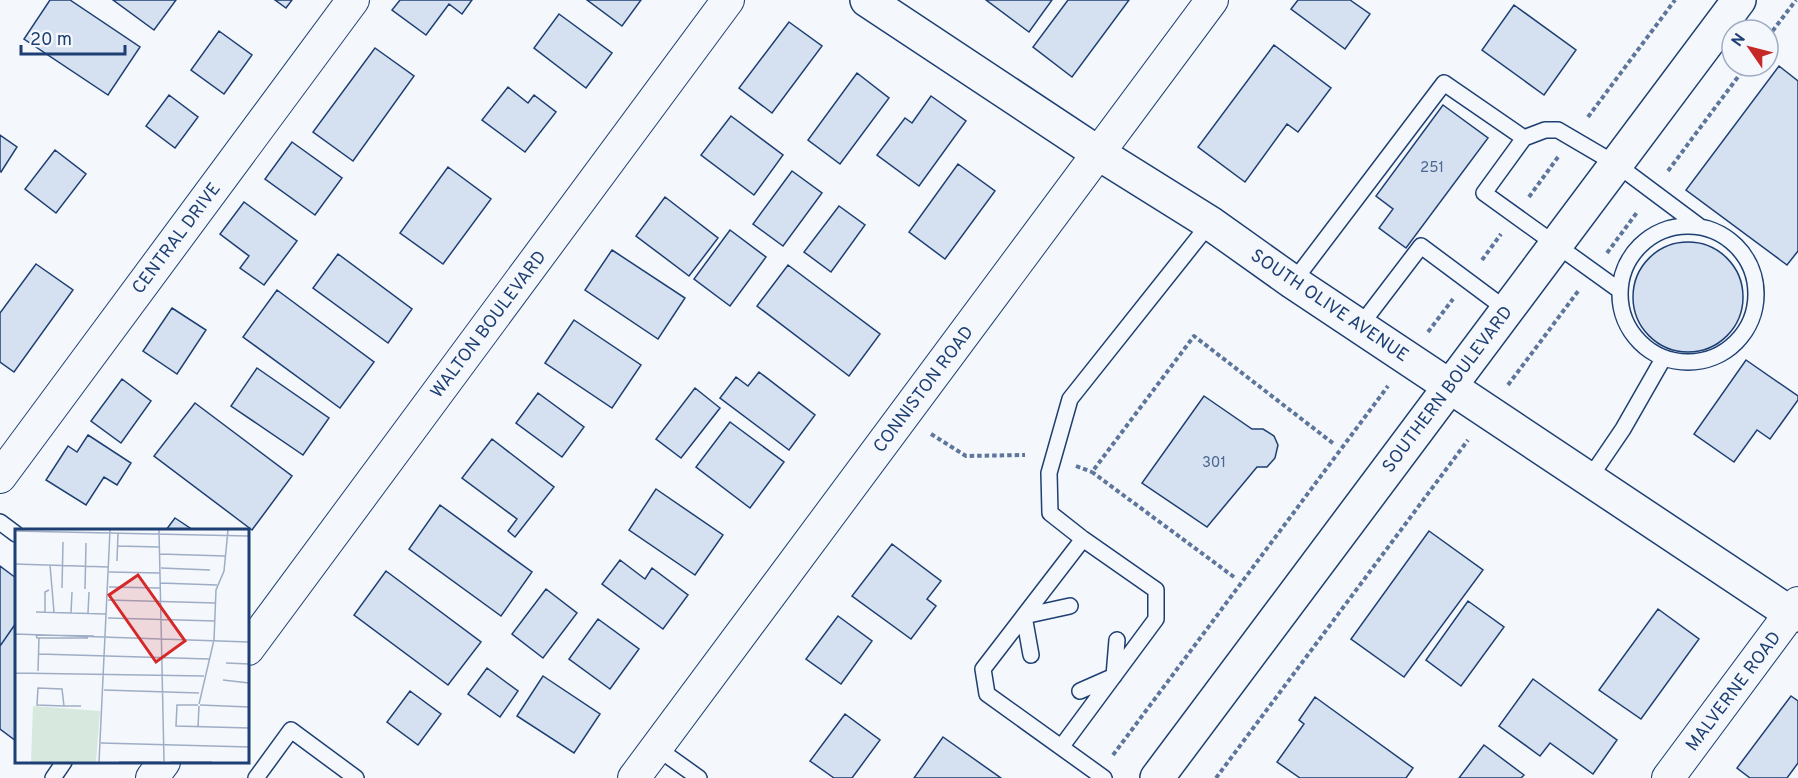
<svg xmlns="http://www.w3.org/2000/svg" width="1798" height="778" viewBox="0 0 1798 778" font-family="Overpass,sans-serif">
	<rect width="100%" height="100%" fill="#f4f7fb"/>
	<!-- building -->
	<path fill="#d5e0f0" stroke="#1d3f73" stroke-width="1.5" d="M50,0H70L140,47L108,95L24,39Z
		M113,0H176L154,30Z
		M275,0H292L286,8Z
		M400,0H472L462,14L449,4L426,35L392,10Z
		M587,0H641L622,26Z
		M986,0H1052L1029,32Z
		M1068,0H1129L1072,77L1033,47Z
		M1298,0H1350L1370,14L1345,49L1291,9Z
		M1514,5L1576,50L1544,95L1482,50Z
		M559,14L612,53L586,88L534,48Z
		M789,22L822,46L772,113L739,88Z
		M219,31L252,55L224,94L191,70Z
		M1274,45L1331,88L1298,132L1287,124L1245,182L1198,147Z
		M375,48L414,76L353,161L313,132Z
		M1779,66L1798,81V251L1787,265L1686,190Z
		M857,73L889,98L840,164L808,140Z
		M508,87L528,103L534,95L556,112L525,152L482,120Z
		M169,95L198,117L175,148L146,126Z
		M931,96L966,121L919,186L877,155L905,118L912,123Z
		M1443,105L1488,138L1406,248L1379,228L1393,209L1376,196Z
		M731,116L783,155L754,195L701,155Z
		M0,135L17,147L1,172L0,171Z
		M292,142L342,178L315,215L265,179Z
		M55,150L86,174L56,213L25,189Z
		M958,164L995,191L945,259L909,232Z
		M448,167L491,199L443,264L400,233Z
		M792,171L822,193L783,246L753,224Z
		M665,197L718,238L689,276L636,236Z
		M244,202L297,241L264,285L240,268L249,256L220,234Z
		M839,206L865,225L831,272L804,252Z
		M730,230L766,257L730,306L694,279Z
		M1633 297a55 55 0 1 1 110 0a55 55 0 1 1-110 0Z
		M612,250L685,298L658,339L585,290Z
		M338,254L412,309L388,343L313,288Z
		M36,264L73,290L14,372L0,362V313Z
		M788,265L880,334L849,376L757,306Z
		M277,290L374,362L340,408L243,337Z
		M172,308L206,330L177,374L143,351Z
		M574,320L641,365L612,408L545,363Z
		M1746,360L1798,396V400L1770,439L1757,430L1734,462L1694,434Z
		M257,368L329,418L303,455L231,406Z
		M759,372L815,415L789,450L720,398L736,377L748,386Z
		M122,379L151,401L121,443L91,421Z
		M695,388L720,408L681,458L656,439Z
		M538,393L584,427L562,457L516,423Z
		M1204,396L1252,429H1263L1274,436L1278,445L1275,458L1267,467H1257L1207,527L1142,483Z
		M195,403L292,476L252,530L154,456Z
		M730,422L784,462L750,508L696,467Z
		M88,435L131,463L117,485L104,477L86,505L46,480L68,446L77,452Z
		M492,439L554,487L515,537L508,531L517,519L462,478Z
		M656,489L723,535L695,575L629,530Z
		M440,505L532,572L501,616L409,549Z
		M175,518L193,530H166Z
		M1429,531L1483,570L1404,677L1351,639Z
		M892,544L941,581L927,599L936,606L911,639L852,596Z
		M620,560L645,579L652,568L688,595L663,629L602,584Z
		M0,566L16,578V623L0,646Z
		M386,571L481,642L448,685L354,615Z
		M546,589L577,613L543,658L512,634Z
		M1468,601L1504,627L1461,686L1426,660Z
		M1658,609L1699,639L1641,719L1599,690Z
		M838,616L872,641L841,684L806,659Z
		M598,619L639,649L610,689L569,659Z
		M16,623V741L0,729V646Z
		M487,668L518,691L500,717L468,694Z
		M543,676L600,714L574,753L517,716Z
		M1533,679L1617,740L1593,774L1550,743L1540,756L1499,726Z
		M410,691L441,714L418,745L387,722Z
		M1791,696L1798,701V763L1787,778H1750L1737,768Z
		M1315,697L1413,768L1406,778H1300L1277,762L1304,724L1299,720Z
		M845,714L880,740L852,778H834L810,761Z
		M943,737L1001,778H914Z
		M1484,745L1524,775L1521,778H1459Z"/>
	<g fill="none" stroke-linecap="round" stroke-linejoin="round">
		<!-- service casing -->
		<g stroke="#1d3f73" stroke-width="18">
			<path id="service" d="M1620 294a68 68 0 1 1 136 0a68 68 0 1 1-136 0Z
				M1293,282L1444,83L1524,138
				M1619,290L1484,193L1524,138L1545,130H1558L1616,164L1699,226
				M1360,326L1421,246L1507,310
				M1589,479L1623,429L1663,359
				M0,522L16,534
				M1031,655L1024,616L1070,606
				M1080,691L1114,676L1117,640
				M1062,746L1156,619V590L1083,539
				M657,748L699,778
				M53,778L64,762
				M256,778L291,730L356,778
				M1104,778L987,694L983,669L1083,539L1050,513L1049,473L1070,399L1210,223"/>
		</g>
		<!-- minor casing -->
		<g stroke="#1d3f73" stroke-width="34">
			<path id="minor" d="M0,477L353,0
				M248,649L728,0
				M152,778L164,762
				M634,778L1212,0
				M1668,778L1798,603"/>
		</g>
		<!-- tertiary casing -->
		<g stroke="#1d3f73" stroke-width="36">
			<path id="tertiary" d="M867,0L1098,153L1210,223L1293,282L1790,613L1798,615"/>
		</g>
		<!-- primary casing -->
		<g stroke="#1d3f73" stroke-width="36">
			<path id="primary" d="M1157,778L1739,0"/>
		</g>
		<!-- path -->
		<path stroke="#5e769c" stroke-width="4" stroke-dasharray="4.5 3" stroke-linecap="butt" d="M1768,37L1796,0
			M1588,117L1675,0
			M1668,171L1746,66
			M1529,197L1558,157
			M1607,253L1638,211
			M1482,260L1501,234
			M1428,332L1453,299
			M1508,385L1579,290
			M931,434L966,456L1025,455
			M1076,466L1092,472
			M1234,577L1092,472L1194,336L1334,444
			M1113,755L1388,386
			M1216,778L1468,440"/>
		<!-- service -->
		<use href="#service" stroke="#f4f7fb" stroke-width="15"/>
		<!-- minor -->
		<use href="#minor" stroke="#f4f7fb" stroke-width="32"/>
		<!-- tertiary -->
		<use href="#tertiary" stroke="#f4f7fb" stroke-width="33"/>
		<!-- primary -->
		<use href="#primary" stroke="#f4f7fb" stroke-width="33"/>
	</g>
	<g text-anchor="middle" stroke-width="4.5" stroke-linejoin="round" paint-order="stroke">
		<!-- number labels -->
		<g font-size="15" fill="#4b6792">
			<text x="1432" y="172">251</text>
			<text x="1214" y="467">301</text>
		</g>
		<!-- street labels -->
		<g font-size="18" fill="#1d3f73" stroke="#f4f7fb">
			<text transform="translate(176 238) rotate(-53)" y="6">CENTRAL DRIVE</text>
			<text transform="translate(1330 305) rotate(34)" y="6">SOUTH OLIVE AVENUE</text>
			<text transform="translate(488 324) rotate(-53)" y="6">WALTON BOULEVARD</text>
			<text transform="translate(923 389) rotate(-53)" y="6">CONNISTON ROAD</text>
			<text transform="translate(1447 389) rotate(-53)" y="6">SOUTHERN BOULEVARD</text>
			<text transform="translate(1733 691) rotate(-53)" y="6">MALVERNE ROAD</text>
		</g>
	</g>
	<!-- overview -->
	<g transform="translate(15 529)">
		<rect width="234" height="234" fill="#f4f7fb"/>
		<path d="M18,177L85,182L81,233H16Z" fill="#d7e8df"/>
		<path fill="none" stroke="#9eadc5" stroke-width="1.5" d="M144,1L147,138M0,2L233,7M234,2V51M103,17L144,18M145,25L210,27M102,32L103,4M0,35L94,38M35,36L39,83M146,39L195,41M94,43L145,44M145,54L202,56M94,58L145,59M47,59L48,13M70,60L71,14M93,71L201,74M21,83L91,85M30,83V63L34,61M56,84L57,63M73,84L74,63M93,89L200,92M0,105V233M0,105L234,113M21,106L22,109H73M21,106L79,107M24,125L194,130M211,134L234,135M147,138L149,233M23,142L24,109M0,144L189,147M208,151L234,154M89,161L184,164M184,175L199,111L201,61L209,42L213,1M183,176H162L161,197L234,199M185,176L234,178M49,177L47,160L23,159L22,176L49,177H66M183,198L184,177M86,214L234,218M84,233L95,1M104,233H146M155,233H197"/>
		<path fill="#d62828" fill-opacity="0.15" stroke="#d62828" stroke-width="3" d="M123,46L170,112L141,133L94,66Z"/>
		<rect width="234" height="234" fill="none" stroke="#1d3f73" stroke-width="3"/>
	</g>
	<!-- north arrow -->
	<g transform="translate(1750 48) rotate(305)"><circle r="28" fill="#f4f7fb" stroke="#9eadc5" stroke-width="1.5"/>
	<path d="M0-4.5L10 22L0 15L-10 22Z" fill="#c62828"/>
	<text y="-9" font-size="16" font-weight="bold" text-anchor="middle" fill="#1d3f73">N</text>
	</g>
	<!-- scale -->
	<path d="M21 45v9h104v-9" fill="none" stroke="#1d3f73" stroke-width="3"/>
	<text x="30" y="45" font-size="18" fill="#1d3f73" stroke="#f4f7fb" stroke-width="4.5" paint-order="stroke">20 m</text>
</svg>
